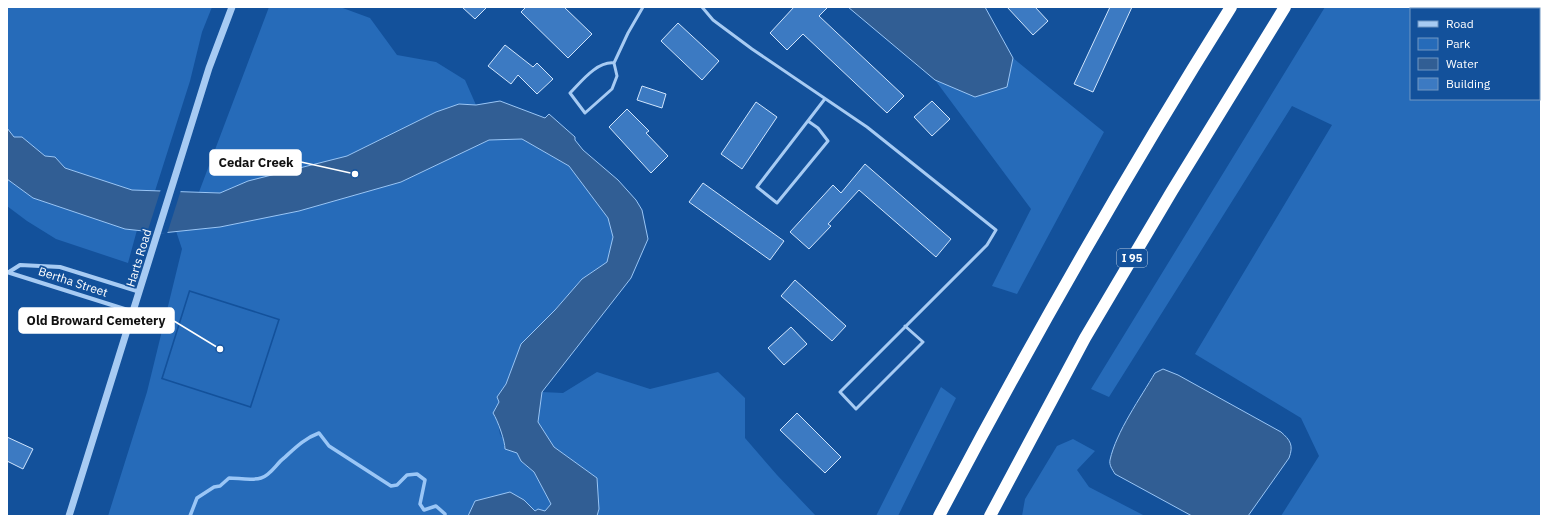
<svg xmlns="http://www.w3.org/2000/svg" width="1548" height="523" viewBox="0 0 1548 523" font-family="'IBM Plex Sans',sans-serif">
	<rect width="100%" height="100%" fill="#13519b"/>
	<!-- green -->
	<path fill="#266bb9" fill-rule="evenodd" d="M7,7H212L202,32L190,81L155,191L132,190L65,168L55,157L45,156L22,137H14L7,128Z
		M269,7H340L370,18L397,55L436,62L465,80L476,105L459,104L436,112L347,156L248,181L220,193L199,192Z
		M1325,7H1541V516H1281L1319,456L1301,418L1195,354L1332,125L1292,106L1109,397L1091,389ZM1411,9H1539V99H1411Z
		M1013,58L1104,132L1017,294L992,286L1031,209L935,80L975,97L1007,87Z
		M522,139L569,166L608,218L613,237L607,262L582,279L555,310L521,344L506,384L497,397L499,402L495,408L500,434L505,442L517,453L521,461L534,472L551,504L545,511H535L524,500L475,501L468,516H108L147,392L182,249L176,231L220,227L299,211L401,182L489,140ZM189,290L280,319L251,408L161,379Z
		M7,179L33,198L125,229L137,230L128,263L56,239L27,221L7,206Z
		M190,292L278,320L250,406L163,378Z
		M597,372L650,389L718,372L745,398V438L777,475L816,516H597L599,509L597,478L554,447L538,422L542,392L563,393Z
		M941,387L956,398L898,516H876Z
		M1073,439L1095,451L1077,470L1089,487L1145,516H1022L1025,499L1057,446Z"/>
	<!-- water -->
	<path fill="#315e94" stroke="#9ac6f6" d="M848,7H985L1013,58L1007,87L975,97L935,80Z
		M500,101L545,118L549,114L575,137V140L583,150L618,180L636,200L642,210L648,239L631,278L542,392L538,422L554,447L597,478L599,509L597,516H468L475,501L510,492L524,500L535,511L538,509L545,511L551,504L534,472L521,461L517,453L505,449C505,441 498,421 493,413L499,402L497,397L506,384L521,344L555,310L582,279L607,262L613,237L608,218L569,166L522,139L489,140L401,182L299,211L220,227L162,233L125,229L33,198L7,179V128L14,137H22L45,156L55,157L65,168L132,190L220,193L248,181L347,156L436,112L459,104L476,105Z
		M1163,369L1178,375L1281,432C1290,440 1294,445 1289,458L1248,516H1192L1115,474C1112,469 1109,465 1110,460C1116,432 1141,397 1155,373Z"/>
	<!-- pier -->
	<path fill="#13519b" d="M161,189L181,190L167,234L147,233Z"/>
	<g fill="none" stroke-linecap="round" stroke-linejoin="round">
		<!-- stream -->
		<path stroke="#9ac6f6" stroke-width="3.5" d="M190,516L197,498L214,487L220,486L229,478C238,478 252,481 261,478C271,475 276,464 284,458C295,448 305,438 319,433L329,446L391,486L397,485L407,475L417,474L425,480L420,504L424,510L436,506L445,514V516"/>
	</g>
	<!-- building -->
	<path fill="#3c7ac2" stroke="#d0e5fd" d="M462,7H487L475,19Z
		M526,7H564L592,34L568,58L521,12Z
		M794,7H828L819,16L904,96L887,113L803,34L787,50L770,33Z
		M1007,7H1035L1048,21L1033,35Z
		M1110,7H1132L1093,92L1074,84Z
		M678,23L719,61L702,80L661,41Z
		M505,45L533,67L537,63L553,79L537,94L518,75L511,84L488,66Z
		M642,86L666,94L662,108L637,100Z
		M932,101L950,119L932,136L914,117Z
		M756,102L777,117L742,169L721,154Z
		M627,109L649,131L646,133L668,156L651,173L609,127Z
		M865,164L951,239L936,257L859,190L828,224L831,226L809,249L790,232L833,185L841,193Z
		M703,183L784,241L770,260L689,202Z
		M795,280L846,326L832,341L781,296Z
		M791,327L807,344L784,365L768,348Z
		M797,413L841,457L825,473L780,430Z
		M7,437L33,449L23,469L7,461Z"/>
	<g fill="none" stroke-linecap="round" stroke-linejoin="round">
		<!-- service -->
		<path stroke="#a7cbf3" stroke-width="3" d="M702,7L713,20L752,49L867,127L996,230L987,245L840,392L856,409L923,342L905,326
			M614,63C597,61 581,82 570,93L585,113L612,89L617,76L614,63L628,33L643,7
			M808,121L818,128L828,141L777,203L757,187L824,100"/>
		<!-- minor -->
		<path stroke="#a7cbf3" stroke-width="4" d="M7,272L134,312
			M9,272L20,265L60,267L140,292"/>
		<!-- tertiary -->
		<path stroke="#a7cbf3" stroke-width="7" d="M69,516L209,68L232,7"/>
		<!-- motorway -->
		<path stroke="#fff" stroke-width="12" d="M939,516C1030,343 1127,173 1231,7
			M990,516L1085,338L1172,191L1285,7"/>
	</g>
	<g text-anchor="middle" stroke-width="3.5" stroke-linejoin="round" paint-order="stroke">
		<!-- shield labels -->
		<rect fill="#13519b" stroke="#b8cbe1" stroke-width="1" x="1117" y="249" width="30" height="18" rx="3"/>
		<g font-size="11" font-weight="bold" fill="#fff">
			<text x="1132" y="262">I 95</text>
		</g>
		<!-- street labels -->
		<g font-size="12" fill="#fff" stroke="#13519b">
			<text transform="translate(139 258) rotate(-73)" y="4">Harts Road</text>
			<text transform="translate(73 282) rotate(18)" y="4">Bertha Street</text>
		</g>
	</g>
	<!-- callouts -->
	<path fill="none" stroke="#fff" stroke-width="1.5" d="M355 174L301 162M220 349L174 321"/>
	<g fill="#fff" stroke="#13519b" stroke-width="1.5">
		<circle cx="355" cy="174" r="4"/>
		<circle cx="220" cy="349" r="4"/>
	</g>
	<g fill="#fff" stroke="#fff" stroke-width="1.5">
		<rect x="210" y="150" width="91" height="25" rx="4"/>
		<rect x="19" y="308" width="155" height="25" rx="4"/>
	</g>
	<g font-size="13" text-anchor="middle" font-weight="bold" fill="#111">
		<text x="256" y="167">Cedar Creek</text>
		<text x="96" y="325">Old Broward Cemetery</text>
	</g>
	<!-- border -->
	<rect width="1548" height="523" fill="none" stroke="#ffffff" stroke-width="16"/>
	<!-- legend -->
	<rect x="1410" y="8" width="130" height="92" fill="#13519b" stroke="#7197c3"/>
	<rect x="1418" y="21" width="20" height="6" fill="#a7cbf3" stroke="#7197c3"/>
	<text x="1446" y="28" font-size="12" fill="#ffffff">Road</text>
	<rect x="1418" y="38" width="20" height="12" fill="#266bb9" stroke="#7197c3"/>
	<text x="1446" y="48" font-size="12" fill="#ffffff">Park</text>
	<rect x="1418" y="58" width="20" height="12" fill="#315e94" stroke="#7197c3"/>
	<text x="1446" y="68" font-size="12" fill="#ffffff">Water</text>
	<rect x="1418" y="78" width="20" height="12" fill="#3c7ac2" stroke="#7197c3"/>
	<text x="1446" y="88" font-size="12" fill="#ffffff">Building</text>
</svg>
